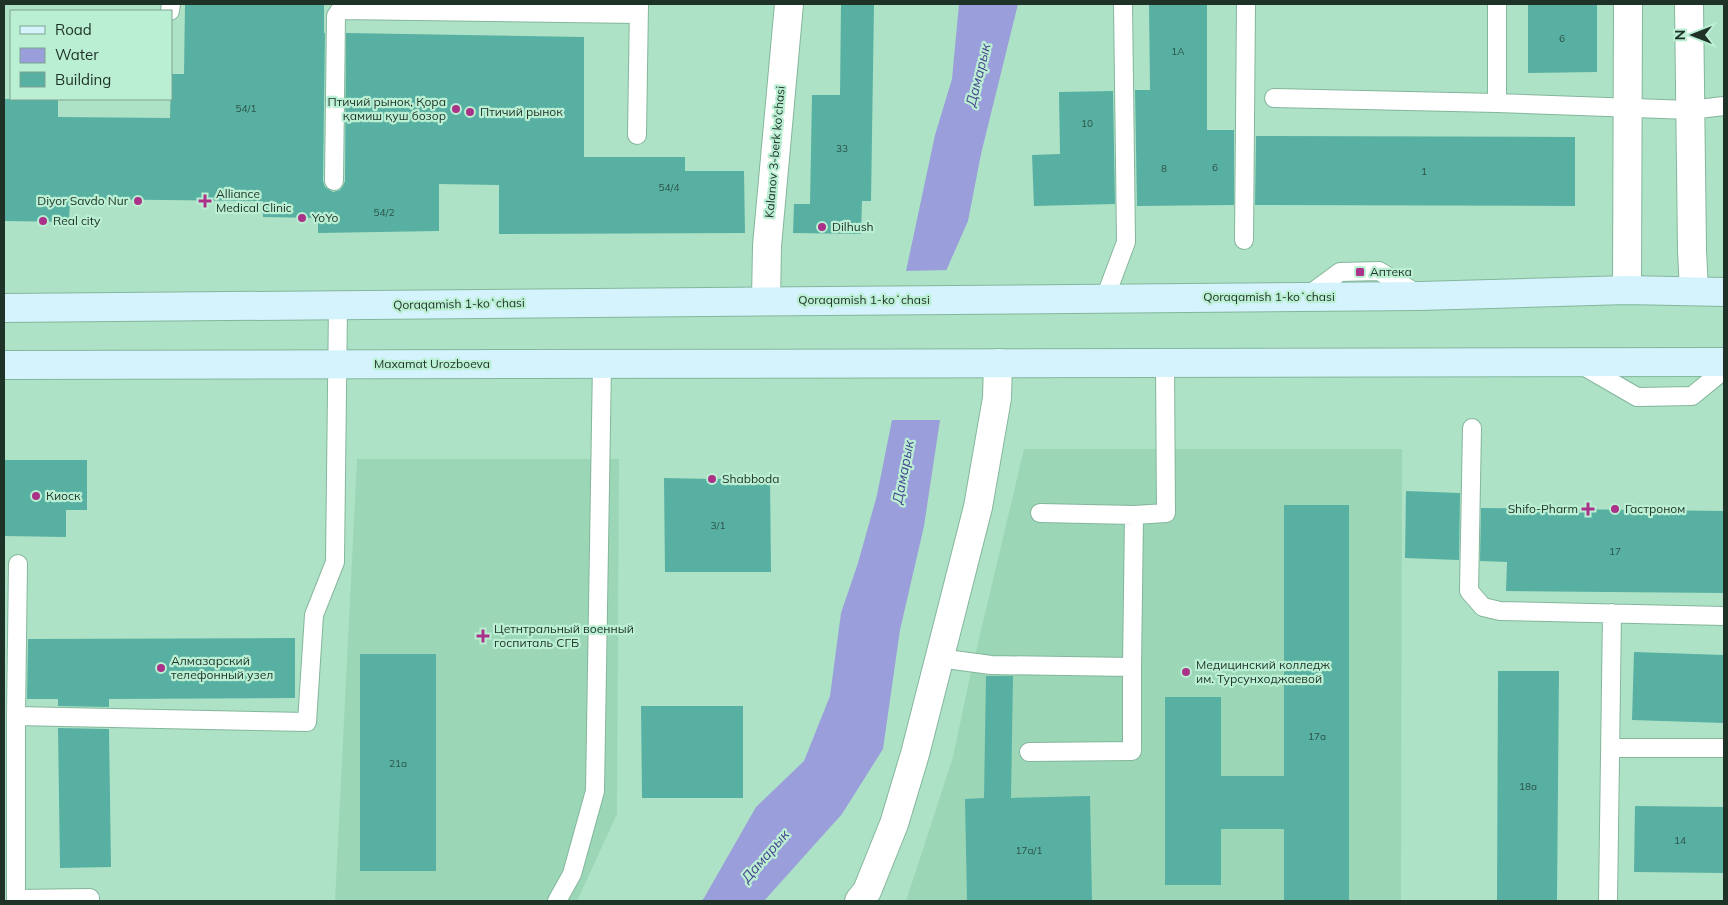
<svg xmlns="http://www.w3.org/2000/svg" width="1728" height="905" viewBox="0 0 1728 905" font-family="Mulish,sans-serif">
	<rect width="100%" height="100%" fill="#aee2c6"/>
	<!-- built -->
	<path fill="#9bd6b7" d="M1024,449H1402L1401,901H906L953,757L969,681Z
		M357,459H619L617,814L577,901H335Z"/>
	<!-- water -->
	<path fill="#9a9edb" d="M959,4H1018L981,154L968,221L946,271L940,420L924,526L900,630L883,749L842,814L764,901H701L704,898L756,807L804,761L830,696L841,613L858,563L877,495L892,420L906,271L935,135L952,79Z"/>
	<!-- pier -->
	<path fill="#aee2c6" d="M949,270L942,420H889L904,271Z"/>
	<!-- building -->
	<path fill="#58b0a2" d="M185,4H324V33H325L323,181L325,187L333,192L340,190L343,186L345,181L346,33L584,37V157H685V171H744L745,233L499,234V185L439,184V231L318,233V218L263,217V201L70,199L69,222L4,221V99H58V117L170,118L171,74H184Z
		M841,4H874L871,201H862L861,234L793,233L794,204H810L812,95H840Z
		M1149,4H1207V130H1234V205L1137,206L1135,90H1150Z
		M1528,4H1597V72L1528,73Z
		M1113,91L1115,204L1034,206L1032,155L1060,154L1059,92Z
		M1256,136L1575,137V206L1255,205Z
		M4,460H87V510H66V537L4,536Z
		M770,477L771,572H665L664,478L712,479Z
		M1406,491L1460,493L1459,560L1405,558Z
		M1284,505H1349V901H1284V829H1221V885H1165V697H1221V776H1284Z
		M1481,508L1724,511V593L1506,591L1507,562L1480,561Z
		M295,638V698L109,699V707L58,706V699H27L28,639Z
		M1634,652L1724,655V723L1632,720Z
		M360,654H436V871H360Z
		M1498,671H1559L1557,901H1497Z
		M986,676H1013L1011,798L1090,796L1092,901H967L965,799L984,798Z
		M641,706H743V798H642Z
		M58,728L109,729L111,867L60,868Z
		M1635,806L1724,807V873L1634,872Z"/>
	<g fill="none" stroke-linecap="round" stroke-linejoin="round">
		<!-- lane casing -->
		<g stroke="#84b69c" stroke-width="20">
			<path id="lane" d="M1497,4V103L1690,110L1724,106
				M170,11L171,4
				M1274,98L1497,103
				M637,135L639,4
				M334,181L336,16L340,10L638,14
				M1244,240L1246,4
				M1306,297L1340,272L1379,271L1418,294
				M1105,298L1126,242L1123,4
				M1580,364L1637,397L1692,396L1724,370
				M1472,428L1469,591L1483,607L1500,611L1724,616
				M1040,513L1134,515
				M939,658L991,665L1132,667V751L1029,752
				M1132,667L1134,515L1166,513L1165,363
				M16,716L18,564
				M1611,748H1724
				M90,901V898L16,899V716L307,722L314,615L335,562L338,305
				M557,901L572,874L595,791L602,363
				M1608,901L1612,613"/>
		</g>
		<!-- street casing -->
		<g stroke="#84b69c" stroke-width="30">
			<path id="street" d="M1689,4L1692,250L1694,291
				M1627,290L1628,4
				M766,301L767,246L789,4
				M859,901L867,891L894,824L915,754L978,507L997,398L998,363"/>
		</g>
		<!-- secondary casing -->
		<g stroke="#84b69c" stroke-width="30">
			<path id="secondary" d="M4,308L1420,296L1627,290L1724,292
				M4,365L1724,362"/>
		</g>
		<!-- lane -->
		<use href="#lane" stroke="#fff" stroke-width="18"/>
		<!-- street -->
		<use href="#street" stroke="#fff" stroke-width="28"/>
		<!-- secondary -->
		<use href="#secondary" stroke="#d4f3fd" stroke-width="28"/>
	</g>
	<!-- markers -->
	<g fill="#aa3288" stroke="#bbefd3" stroke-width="2">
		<circle cx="456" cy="109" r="5"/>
		<circle cx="470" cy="112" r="5"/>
		<circle cx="138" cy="201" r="5"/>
		<path d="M202.5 193.5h5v5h5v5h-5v5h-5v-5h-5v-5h5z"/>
		<circle cx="302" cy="218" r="5"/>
		<circle cx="43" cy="221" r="5"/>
		<circle cx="822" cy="227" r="5"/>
		<rect x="1355" y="267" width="10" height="10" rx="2.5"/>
		<circle cx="712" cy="479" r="5"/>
		<circle cx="36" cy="496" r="5"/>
		<path d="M1585.5 501.5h5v5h5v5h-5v5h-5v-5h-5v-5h5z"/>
		<circle cx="1615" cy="509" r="5"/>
		<path d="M480.5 628.5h5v5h5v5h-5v5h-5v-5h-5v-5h5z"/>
		<circle cx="161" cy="668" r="5"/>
		<circle cx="1186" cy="672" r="5"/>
	</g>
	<g text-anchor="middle" stroke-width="4.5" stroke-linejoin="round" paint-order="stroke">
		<!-- number labels -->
		<g font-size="10" fill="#2c5246">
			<text x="1562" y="42">6</text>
			<text x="1178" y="55">1А</text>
			<text x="246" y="112">54/1</text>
			<text x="1087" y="127">10</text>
			<text x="842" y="152">33</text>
			<text x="1215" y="171">6</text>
			<text x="1164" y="172">8</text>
			<text x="1424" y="175">1</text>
			<text x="669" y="191">54/4</text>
			<text x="384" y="216">54/2</text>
			<text x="718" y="529">3/1</text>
			<text x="1615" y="555">17</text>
			<text x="1317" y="740">17а</text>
			<text x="398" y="767">21а</text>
			<text x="1528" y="790">18а</text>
			<text x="1680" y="844">14</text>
			<text x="1029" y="854">17a/1</text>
		</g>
		<!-- poi labels -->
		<g font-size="12" fill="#1e3228" stroke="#bbefd3" text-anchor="start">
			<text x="446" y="106" text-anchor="end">Птичий рынок, Қора<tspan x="446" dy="14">қамиш қуш бозор</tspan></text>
			<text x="480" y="116">Птичий рынок</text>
			<text x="216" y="198">Alliance<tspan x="216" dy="14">Medical Clinic</tspan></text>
			<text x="128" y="205" text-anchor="end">Diyor Savdo Nur</text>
			<text x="312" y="222">YoYo</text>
			<text x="53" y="225">Real city</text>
			<text x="832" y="231">Dilhush</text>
			<text x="1370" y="276">Аптека</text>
			<text x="722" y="483">Shabboda</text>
			<text x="46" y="500">Киоск</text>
			<text x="1578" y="513" text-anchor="end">Shifo-Pharm</text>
			<text x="1625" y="513">Гастроном</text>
			<text x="494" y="633">Цетнтральный военный<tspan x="494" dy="14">госпиталь СГБ</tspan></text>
			<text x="171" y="665">Алмазарский<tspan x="171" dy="14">телефонный узел</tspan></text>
			<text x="1196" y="669">Медицинский колледж<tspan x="1196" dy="14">им. Турсунходжаевой</tspan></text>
		</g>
		<!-- street labels -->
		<g font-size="12" fill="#1e3228" stroke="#bbefd3">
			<text transform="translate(775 152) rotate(-85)" y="4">Kalanov 3-berk ko'chasi</text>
			<text x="1269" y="301">Qoraqamish 1-koʻchasi</text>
			<text x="864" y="304">Qoraqamish 1-koʻchasi</text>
			<text transform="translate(459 304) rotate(-1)" y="4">Qoraqamish 1-koʻchasi</text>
			<text x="432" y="368">Maxamat Urozboeva</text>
		</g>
		<!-- water labels -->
		<g font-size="14" font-style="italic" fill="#46448e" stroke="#bbefd3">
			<text transform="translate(978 75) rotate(-76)" y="5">Дамарык</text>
			<text transform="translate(903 472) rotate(-79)" y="5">Дамарык</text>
			<text transform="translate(765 856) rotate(-49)" y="5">Дамарык</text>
		</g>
	</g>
	<!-- border -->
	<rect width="1728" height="905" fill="none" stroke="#1e3228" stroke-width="10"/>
	<!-- legend -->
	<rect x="10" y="10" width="162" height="90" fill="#bbefd3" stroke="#7ca38f"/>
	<rect x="20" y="26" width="25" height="8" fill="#d4f3fd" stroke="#7ca38f"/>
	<text x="55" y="35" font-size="15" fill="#1e3228">Road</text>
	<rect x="20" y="48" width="25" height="15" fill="#9a9edb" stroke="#7ca38f"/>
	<text x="55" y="60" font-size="15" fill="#1e3228">Water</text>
	<rect x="20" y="72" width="25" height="15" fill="#58b0a2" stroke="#7ca38f"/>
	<text x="55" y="85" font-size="15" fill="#1e3228">Building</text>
	<!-- north arrow -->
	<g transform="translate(1693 35) rotate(270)" stroke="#bbefd3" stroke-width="4" paint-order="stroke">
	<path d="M0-4L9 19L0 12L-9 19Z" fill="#1e3228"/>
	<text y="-8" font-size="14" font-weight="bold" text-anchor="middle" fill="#1e3228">N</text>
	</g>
</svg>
